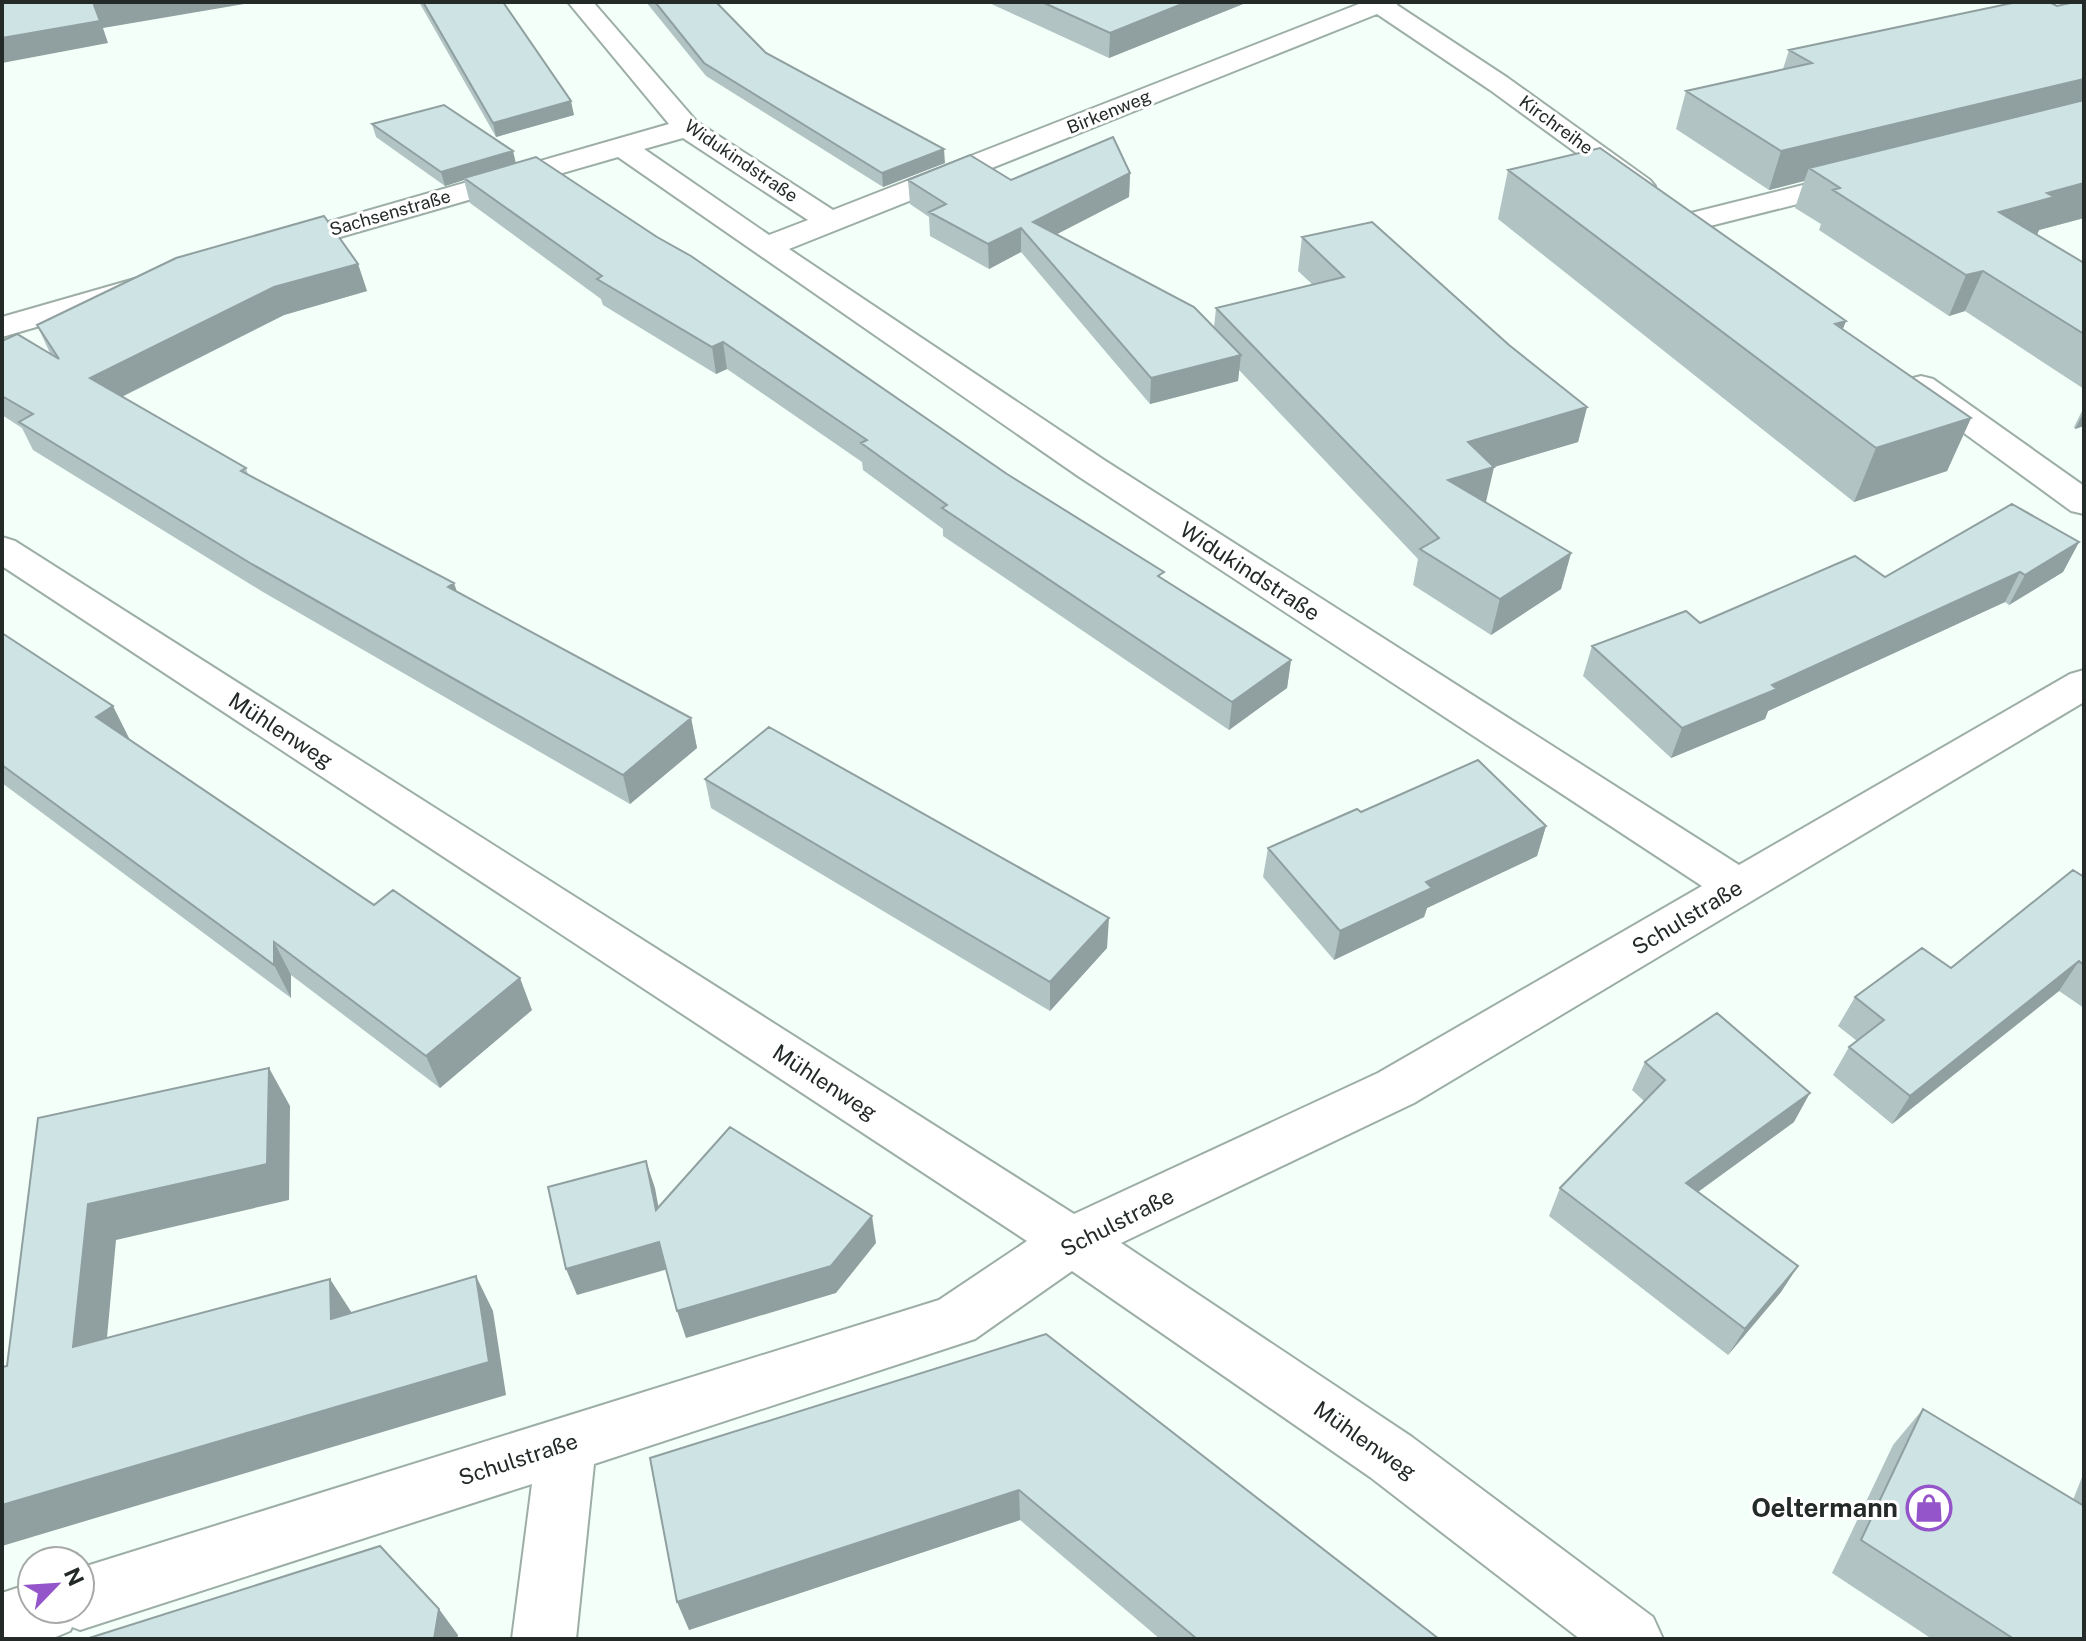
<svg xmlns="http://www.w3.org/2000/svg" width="2086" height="1641" viewBox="0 0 2086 1641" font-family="'Public Sans',sans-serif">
	<rect width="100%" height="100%" fill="#f3fff9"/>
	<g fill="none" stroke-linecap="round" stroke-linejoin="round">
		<!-- minor casing -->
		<g stroke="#9caea6" stroke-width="4">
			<path id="minor" d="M568,2H593L697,122L833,210L1364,2H1398L1397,5L1508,78L1650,180L1655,186L1650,192L1640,195L1630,192L1490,90L1377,14L789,249L1104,460L1739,865L2070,674L2084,670V702L1414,1103L1121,1243L1412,1437L1653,1617L1663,1639H1580L1370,1477L1072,1271L975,1339L594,1464L576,1639H512L532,1484L80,1630L72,1627L70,1631L51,1639H2V1593L32,1583V1609H80V1568L939,1300L1027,1241L2,566V537L15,541L1074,1214L1378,1073L1702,886L1078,476L618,157L288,252L277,255L266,252L262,246L266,240L669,124ZM683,138L808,220L769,235L644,149Z
				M1859,171L1869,174L1873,180L1869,186L1690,231L1679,228L1675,222L1679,216Z
				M138,278L149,280L154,287L149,294L2,337V317Z
				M1921,376L1933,379L2084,486V514L2071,511L1909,393L1904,386L1909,379Z"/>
		</g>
		<!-- minor -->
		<use href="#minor" fill="#fff" fill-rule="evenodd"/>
	</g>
	<!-- wall -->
	<path fill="#b1c3c3" d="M419,2H503L574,115L496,137Z
		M646,2H716L766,53L945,163L883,187L706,76Z
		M987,2H1248L1109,58Z
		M2084,2V218L2039,230L2037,235L2084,263V389L1965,311L1949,316L1819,230L1821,224L1795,208L1804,181L1769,190L1676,129L1686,91L1783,69L1789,50Z
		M372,124L513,151L516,163L1007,474L1163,579L1291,660L1287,688L1229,730L943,536V529L863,470L862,462L727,369L716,374L603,305L601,299L470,203L464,180L445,186L376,137Z
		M1508,170L1846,321L1842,329L1971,418L1947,471L1854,502L1498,219Z
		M1130,173L1129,197L1056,234L1214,327L1216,308L1313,285L1298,271L1302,237L1509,345L1587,407L1578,442L1494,467L1485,502L1571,553L1561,589L1491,635L1413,585L1418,559L1239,370L1238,381L1150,404L1021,252L989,269L930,236L929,217L910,204L908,180H1011Z
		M358,264L367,291L284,315L122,397L246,468L248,475L457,592L691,718L697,748L630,804L263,592L33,450L22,428L2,415V341L50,353L37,325Z
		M2084,407V426L2075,429L2074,427Z
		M2079,542L2063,572L2009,605L2005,602L1768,711L1765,719L1671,758L1583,676L1592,646Z
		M2,633L130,740L532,1010L440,1088L291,975V998L2,783Z
		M705,779L1107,948L1050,1011L711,808Z
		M1361,812L1546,826L1537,856L1427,908L1424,917L1334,960L1263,877L1268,848Z
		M2084,877V1008L2059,991L1892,1124L1833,1075L1849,1047L1857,1041L1838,1026L1855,997L1951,968Z
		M1645,1062L1794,1122L1697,1192L1798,1266L1781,1292L1728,1355L1549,1216L1560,1188L1645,1102L1632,1090Z
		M1046,1334L1439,1639H1160L1020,1520L689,1630Z
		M1923,1409L2073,1500L2084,1472V1639H1932L1832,1573L1893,1445Z"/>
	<!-- shaded-wall -->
	<path fill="#909f9f" d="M113,2H256L103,28L108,43L2,63V38L94,5Z
		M1187,2H1248L1109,58L1110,33Z
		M2084,79V113L1809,168L1804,181L1769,190L1781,151Z
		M571,101L574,115L496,137L493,123Z
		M944,149L945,163L883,187L882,173Z
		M513,151L516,165L464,178V180L445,186L441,172Z
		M1130,173L1129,197L1036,245L1033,222Z
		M2084,183V218L2039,230L2036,237L1999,212L2047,193Z
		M1021,228V252L989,269L988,244Z
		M358,264L367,291L284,315L103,406L90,378L274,287Z
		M1983,271L1965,311L1949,316L1966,275Z
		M1846,321L1826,373L1835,324Z
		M723,342L727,369L716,374L712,347Z
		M1241,355L1238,381L1150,404L1151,378Z
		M1587,407L1578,442L1494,467L1486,502L1440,515L1448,480L1468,442Z
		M2084,412V426L2075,429Z
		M1971,418L1947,471L1854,502L1876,448Z
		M2079,542L2063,572L2009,605L2025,575Z
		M1571,553L1561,589L1491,635L1500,599Z
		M2020,572L2005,602L1768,711L1765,719L1671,758L1682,728L1772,685Z
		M454,583L464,612L448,587Z
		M1291,660L1287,688L1229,730L1232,702Z
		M113,706L130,740L96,717Z
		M691,718L697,748L630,804L623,775Z
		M1546,826L1537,856L1427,908L1424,917L1334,960L1340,931L1426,882Z
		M1109,918L1107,948L1050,1011V982Z
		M274,942L291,975V998L274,965Z
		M2079,961L2059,991L1892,1124L1910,1096Z
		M520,978L532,1010L440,1088L426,1056Z
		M269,1068L290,1106L289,1200L116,1240L103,1381L73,1347L88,1204Z
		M1810,1093L1794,1122L1672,1211L1686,1183Z
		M646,1161L655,1188L664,1237L656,1210Z
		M872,1216L876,1243L836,1293L686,1338L677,1311Z
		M659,1242L668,1269L577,1295L566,1269Z
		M1798,1266L1781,1292L1728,1355L1745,1329Z
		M476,1276L493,1311L506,1395L2,1546V1505Z
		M330,1279L352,1313L331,1319Z
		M1019,1490L1020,1520L689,1630L677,1602Z
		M439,1609L458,1635L457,1639H434Z"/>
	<!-- building -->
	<path fill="#cee3e3" stroke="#909f9f" stroke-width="2" d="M2,2H113L94,5L100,21L2,38Z
		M423,2H503L571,101L493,123Z
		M655,2H716L766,53L944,149L882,173L704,63Z
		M1042,2H1187L1110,33Z
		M2017,2H2049L2057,6L2075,2H2084V79L1781,151L1686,91L1812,63L1789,50Z
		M2084,100V183L2047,193L2054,197L1999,212L2084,263V334L1983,271L1966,275L1833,190L1840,188L1809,168Z
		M444,105L513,151L441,172L372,124Z
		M1113,137L1130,173L1033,222L1194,307L1241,355L1151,378L1021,228L988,244L929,212L946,204L908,180L970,155L1011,180Z
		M1600,148L1846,321L1835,324L1971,418L1876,448L1508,170Z
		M536,157L657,237L691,256L1007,474L1164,572L1158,576L1291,660L1232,702L942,508L947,505L861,443L867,440L723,342L712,347L597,279L602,276L464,178Z
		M324,216L358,264L274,287L90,378L246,468L241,471L454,583L448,587L691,718L623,775L250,563L19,422L33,414L2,396V341L17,334L59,359L37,325L176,258Z
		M1372,222L1509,345L1587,407L1468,442L1494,467L1448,480L1571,553L1500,599L1420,549L1439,538L1216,308L1344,277L1302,237Z
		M2012,504L2079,542L2025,575L2020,572L1772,685L1777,689L1682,728L1592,646L1686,611L1700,623L1855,556L1885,577Z
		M2,633L113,706L96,717L374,905L393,890L520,978L426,1056L274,942V965L2,765Z
		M769,727L1109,918L1050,982L705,779Z
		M1478,760L1546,826L1426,882L1432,888L1340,931L1268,848L1357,809L1361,812Z
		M2073,870L2084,877V965L2079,961L1910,1096L1849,1047L1884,1020L1855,997L1922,948L1951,968Z
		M1717,1013L1810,1093L1686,1183L1798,1266L1745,1329L1560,1188L1665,1080L1645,1062Z
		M269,1068L267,1164L88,1204L73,1347L330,1279L331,1319L476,1276L489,1362L2,1505V1367L7,1366L38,1118Z
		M730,1127L872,1216L831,1266L677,1311L659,1242L566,1269L548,1187L646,1161L656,1210Z
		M1046,1334L1439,1639H1197L1019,1490L677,1602L650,1458Z
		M1923,1409L2084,1506V1639H2014L1861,1540Z
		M380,1546L439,1609L434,1639H86Z"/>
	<!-- icons -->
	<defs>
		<g id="shop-ring" transform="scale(2.3)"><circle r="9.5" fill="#fff" stroke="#9555ca" stroke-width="1.5"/><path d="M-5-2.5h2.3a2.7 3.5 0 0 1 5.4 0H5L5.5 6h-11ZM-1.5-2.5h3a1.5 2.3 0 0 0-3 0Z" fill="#9555ca"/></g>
	</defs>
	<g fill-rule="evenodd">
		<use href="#shop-ring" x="1929" y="1508"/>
	</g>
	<g text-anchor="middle" stroke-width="6" stroke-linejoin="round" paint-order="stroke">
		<!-- far-street labels -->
		<g font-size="18" fill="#232a27" stroke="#fff">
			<text transform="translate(1109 112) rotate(-22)" y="6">Birkenweg</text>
			<text transform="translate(1556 125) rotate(36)" y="6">Kirchreihe</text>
			<text transform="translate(741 161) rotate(34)" y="6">Widukindstraße</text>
			<text transform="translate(390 213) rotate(-16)" y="6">Sachsenstraße</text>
		</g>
		<!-- street labels -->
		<g font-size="22" fill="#232a27" stroke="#fff">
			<text transform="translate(1250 571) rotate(33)" y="8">Widukindstraße</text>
			<text transform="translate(281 730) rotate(33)" y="8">Mühlenweg</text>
			<text transform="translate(1687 917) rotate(-31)" y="8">Schulstraße</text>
			<text transform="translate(825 1082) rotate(33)" y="8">Mühlenweg</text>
			<text transform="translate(1117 1222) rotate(-27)" y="8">Schulstraße</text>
			<text transform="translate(1365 1440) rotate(35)" y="8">Mühlenweg</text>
			<text transform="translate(518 1459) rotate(-18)" y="8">Schulstraße</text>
		</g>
		<!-- near-poi labels -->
		<g font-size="26" font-weight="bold" fill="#232a27" stroke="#fff" text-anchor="end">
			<text x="1898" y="1517">Oeltermann</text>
		</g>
	</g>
	<!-- border -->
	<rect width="2086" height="1641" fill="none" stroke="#232a27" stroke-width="8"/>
	<!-- north arrow -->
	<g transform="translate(56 1585) rotate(65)"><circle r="38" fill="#ffffff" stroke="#a7aaa9" stroke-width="2"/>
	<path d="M0-6L14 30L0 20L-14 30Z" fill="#9555ca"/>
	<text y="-12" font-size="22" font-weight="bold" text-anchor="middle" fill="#232a27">N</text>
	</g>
</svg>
